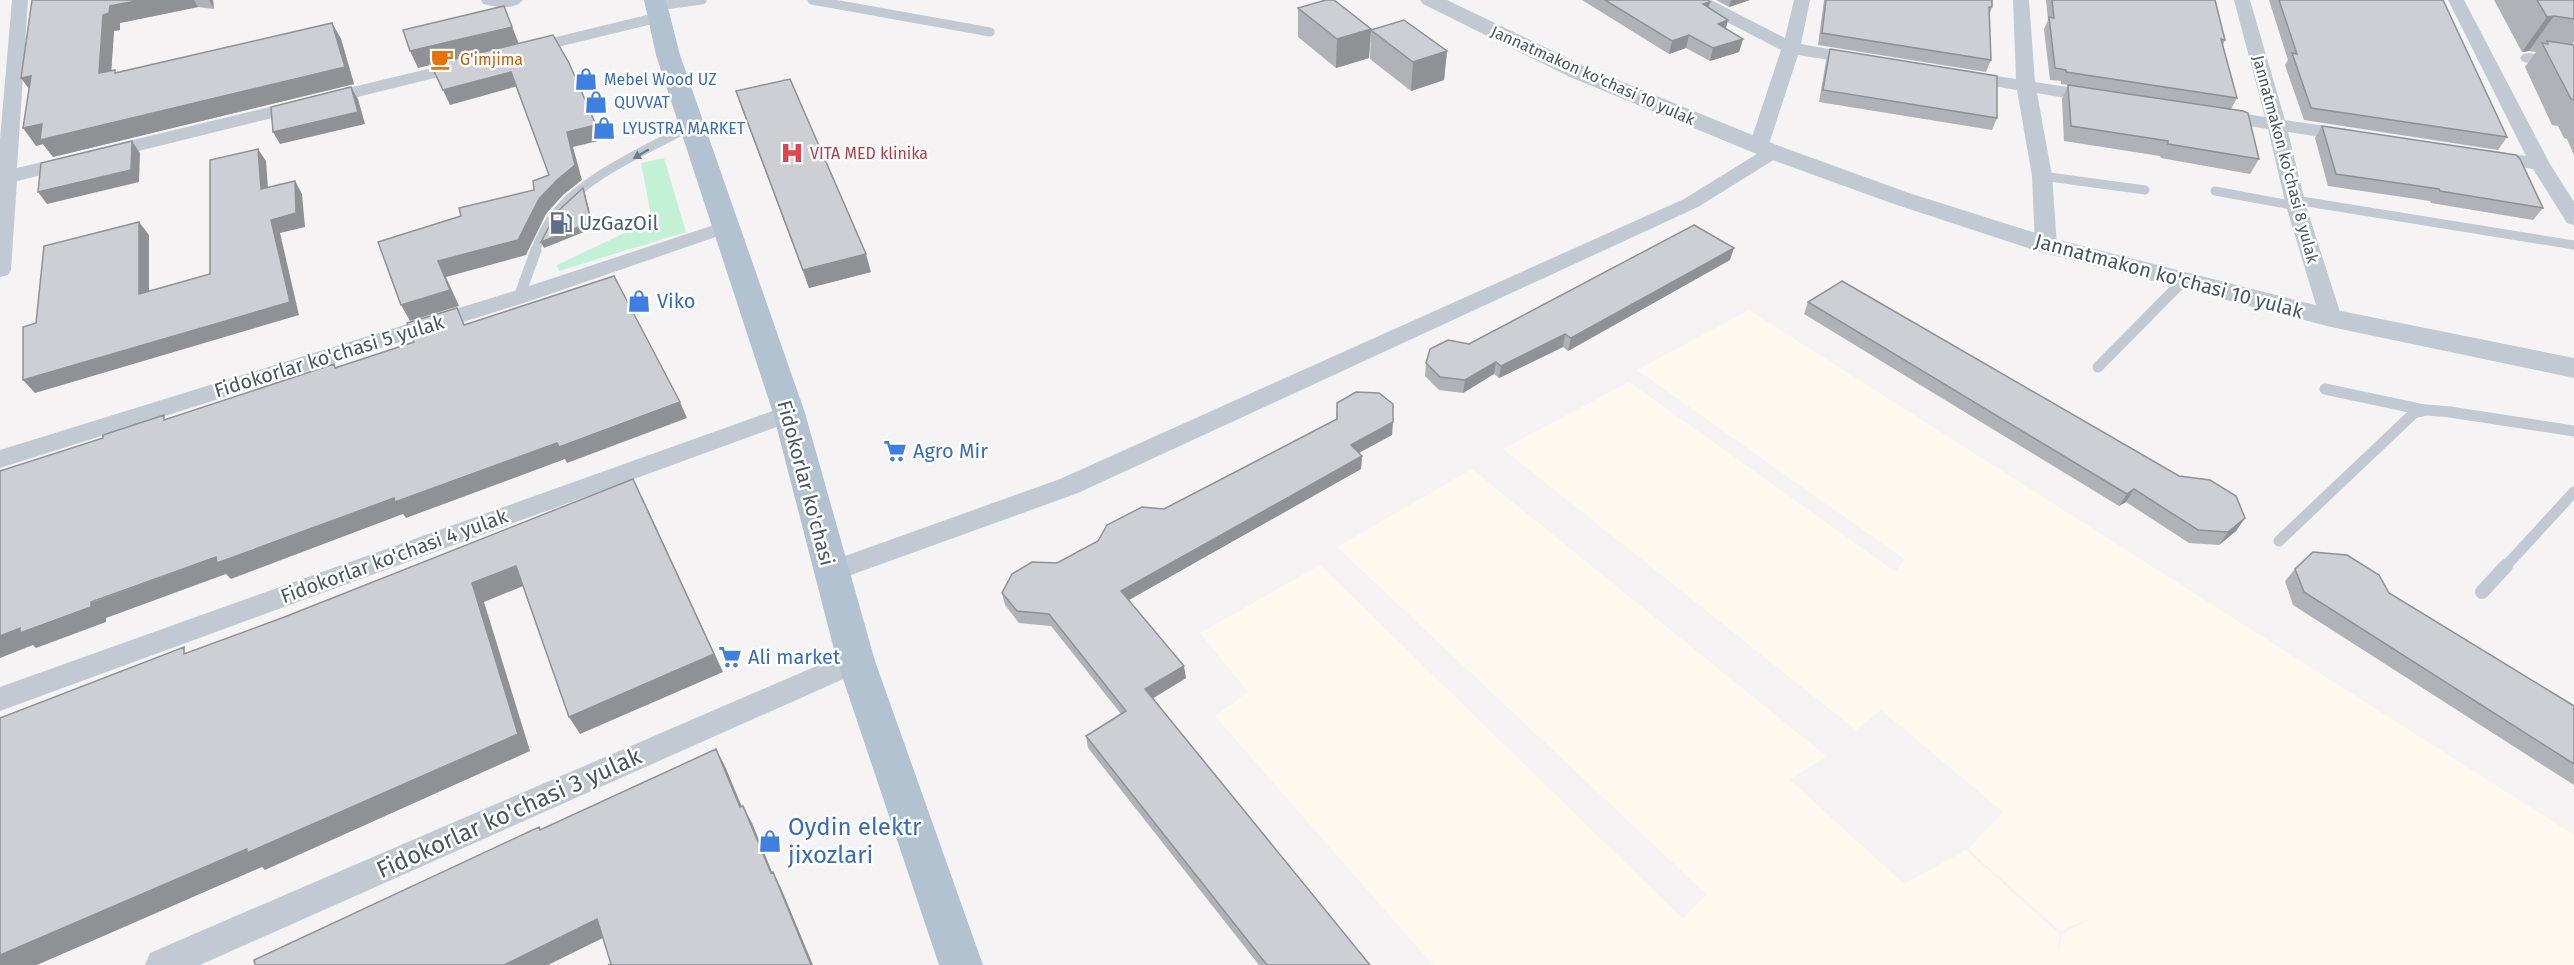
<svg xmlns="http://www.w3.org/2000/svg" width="2574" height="965" viewBox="0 0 2574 965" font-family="'Fira Sans',sans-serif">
	<rect width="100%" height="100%" fill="#f5f3f3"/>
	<!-- commercial -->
	<path fill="#fdf9ef" d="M1749,310L2574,835V965H1433L1215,716L1248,692L1200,633L1320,565L1683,919L1706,894L1337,547L1472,469L1826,756L1790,780L1904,884L1966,850L2059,934L2058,953L2062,935L2087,920L2060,931L1968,849L2003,812L1881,710L1856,730L1503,449L1629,382L1896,572L1904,559L1637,370Z"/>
	<!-- green -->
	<path fill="#c3f1d5" d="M664,158L686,232L559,271L557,265L652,220L641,163Z"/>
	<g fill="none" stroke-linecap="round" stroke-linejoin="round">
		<!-- service-far2 -->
		<path stroke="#c1cad2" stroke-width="9" d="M812,0L990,32
			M657,6L702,0
			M2042,176L2145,190
			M2215,191L2296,206
			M2295,200L2574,245
			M535,251C540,238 546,225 555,214C587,174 648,150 692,125"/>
		<!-- service-far1 -->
		<path stroke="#c1cad2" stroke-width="11" d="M519,297L536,250
			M2098,367L2184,280
			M2325,389L2424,410
			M2279,541L2414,413L2427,410L2450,412L2574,431
			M2505,567L2574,492"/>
		<!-- service -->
		<path stroke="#c1cad2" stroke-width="14" d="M2482,592L2506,566"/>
		<!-- minor -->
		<path fill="#c1cad2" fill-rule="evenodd" d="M12,0H28L17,168L469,59L475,60L478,64L475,68L17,181L11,270L8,275L0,277V139Z
			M481,0H523C514,11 496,7 483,4Z
			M1690,0H1711L1785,38L1794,0H1810L1801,44L1862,55L1868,56L1871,60L1868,64L1862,65L1798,55L1768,147L1780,148L1783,152L1780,156L1698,207L1078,493L840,579L830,582L820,579L816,572L820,565L1060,479L1684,199L1760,152L1752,150L1749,146L1781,50L1692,4Z
			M2013,0H2029L2035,82L2099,92L2106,94L2108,98L2106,102L2099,104L2037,93L2052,176L2057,245L2054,250L2046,251L2038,250L2035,245L2032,176L2017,90L1964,81L1958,80L1955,76L1958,72L1964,71L2016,79Z
			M2234,0H2250L2285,120L2354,130L2361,132L2364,136L2361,140L2354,142L2288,132L2306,206L2342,318L2339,323L2331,325L2323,323L2320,318L2286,206L2268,129L2216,121L2209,119L2207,115L2209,111L2216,109L2265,117Z
			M2448,0H2464L2550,164L2574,202V225L2567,223L2533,169L2489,162L2482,160L2479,156L2482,152L2489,150L2526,156Z
			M659,12L665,13L668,17L665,21L525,55L519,54L516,50L519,46Z
			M2529,53L2574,60V70L2523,62L2520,58L2523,54Z
			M726,221L733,223L736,227L733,231L527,302L0,468V450L511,292Z
			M789,405L798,407L801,413L798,419L0,711V687Z
			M856,649L866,653L870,661L866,669L200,965H145L150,953Z"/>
		<!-- tertiary -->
		<path fill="#c1cad2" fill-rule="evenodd" d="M1420,0H1447L1586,67L1782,147L1909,193L2055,239L2331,309L2574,358V378L2331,327L2037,251L1891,203L1764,157L1570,77L1423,4Z"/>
		<!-- primary -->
		<path fill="#b3c2d1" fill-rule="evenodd" d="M644,0H666L680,55L805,413L875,661L983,965H939L837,661L773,413L656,55Z"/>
	</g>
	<!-- wall -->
	<path fill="#b0b2b7" d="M32,0H213L214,9L198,7L120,23V30L114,31L111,70L117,73L332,23L341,39L354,84L53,157L43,144L36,146L29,89L21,78Z
		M1582,0H1707L1710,2L1709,8L1726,29L1743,39L1739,52L1710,61L1686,48L1669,54Z
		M1716,0H1750L1729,7Z
		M1824,0H1992V7L1989,16L1991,60L1986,72L1818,45Z
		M2046,0H2215L2225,40L2223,45L2237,98L2231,109L2259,159L2250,174L2161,158L2160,156L2064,141L2062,99L2068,85L2061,84V81L2050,80L2044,29L2048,20Z
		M2269,0H2443L2507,137L2498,150L2304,120L2285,65L2288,60Z
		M2494,0H2574V42L2572,45H2574V155L2567,139L2564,138L2558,126L2552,125L2525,67L2536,52L2529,51L2522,52Z
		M1298,8L1371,29L1369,58L1336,68L1298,37Z
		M1371,30L1447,51L1444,80L1411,91L1370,59Z
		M1830,49L1997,118L1992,130L1819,102L1826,61Z
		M736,91L871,272L809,288L742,109Z
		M2322,126L2543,208L2533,220L2431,203L2430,201L2328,186L2315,138Z
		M1730,260L1568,351L1563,347L1499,378L1494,374L1463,393L1439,390L1425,376L1426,363L1469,344Z
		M1808,302L2245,518L2236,531L2219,545L2189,543L2126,502L2119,506L1804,314Z
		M1337,403L1392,435L1359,453L1362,456L1361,469L1128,600L1186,678L1153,698L1370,965H1259L1088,748L1086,736L1121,714L1051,626L1019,623L1005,605L1002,593L1057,563L1164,509L1336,420Z
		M2295,569L2389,593L2574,706V785L2293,605L2285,581Z"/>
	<!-- shaded-wall -->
	<path fill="#909195" d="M141,0H194L198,7L120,23V30L114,31L110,90L99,73L103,15L110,6Z
		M209,0H213L214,9Z
		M1731,0H1750L1729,7Z
		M1710,2L1707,14L1703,4Z
		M504,6L519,44L418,68L410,51Z
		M2554,16L2529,51L2522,52L2547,17Z
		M1728,20L1725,32L1718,24Z
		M332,23L341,39L354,84L53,157L43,144L36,146L23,128Z
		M1371,29L1369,58L1336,68L1337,39Z
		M1689,35L1686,48L1669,54L1672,41Z
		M1743,39L1739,52L1710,61L1713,48Z
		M1447,51L1444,80L1411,91L1413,62Z
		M511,72L518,86L450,105L443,90Z
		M31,76L34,95L21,78Z
		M351,87L358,99L365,124L280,144L273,132Z
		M596,125L602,140L573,147L582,180L563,195L546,214L526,255L446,277L459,306L410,321L401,305L438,261L539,199L567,132Z
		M132,141L140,153L139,182L47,204L38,192Z
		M258,149L266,161L269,202L261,189Z
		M295,181L302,194L305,227L280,233L299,315L35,393L23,380L290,302L271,220Z
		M583,188L585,194L594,228L544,248L541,242Z
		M139,222L149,235V308L139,294Z
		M1734,248L1730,260L1568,351L1571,338Z
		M866,254L871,272L809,288L803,270Z
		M1565,334L1563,347L1499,378L1501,366Z
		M1496,362L1494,374L1463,393L1465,380Z
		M680,402L687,418L567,463L565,459L406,518L403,514L231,579L226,574L106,618V622L36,648L33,645L0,658V636L216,557Z
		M1393,422L1392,435L1351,457V445Z
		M1362,456L1361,469L1122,604L1121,591Z
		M2134,489L2126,502L2119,506L2127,494Z
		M642,497L723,672L580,734L569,717Z
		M2245,518L2236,531L2219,545L2228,532Z
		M516,566L528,584L484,602L530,751L265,870L262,867L37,965H0V955L472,583Z
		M1184,666L1186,678L1147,702L1145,689Z
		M716,749L725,766L749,824L740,807Z
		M743,806L752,823L779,889L771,873Z
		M773,872L781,888L813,965H811Z
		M597,919L609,935L548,965H504Z"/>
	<!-- building -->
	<path fill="#cdcfd5" stroke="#909195" stroke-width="1.5" d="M32,0H141L110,6L109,13L103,15L99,73L115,70V73L332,23L345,67L40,140L42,124L23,128L31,76L21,78Z
		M1326,0H1334L1371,29L1337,39L1298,8Z
		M1605,0H1707L1710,2L1703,4L1728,20L1718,24L1743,39L1713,48L1689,35L1672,41Z
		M1826,0H1992V7H1989L1991,60L1822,33Z
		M2052,0H2215L2225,40L2221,39L2237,98L2066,72V70L2055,68L2049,17L2054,18Z
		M2279,0H2443L2507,137L2311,108L2292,53L2297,54Z
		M2537,0H2574V19L2554,16L2547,17Z
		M504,6L512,27L410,51L403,30Z
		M1404,20L1447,51L1413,62L1371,30Z
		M553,35L569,63L596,125L567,132L575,165L557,180L539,199L518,240L438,261L450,290L401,305L378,242L461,216L459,208L534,190L533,181L549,175L511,72L443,90L431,65Z
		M2547,41L2574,45V100L2571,99L2542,43L2548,44Z
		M1830,49L1997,76V118L1823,90Z
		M790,79L866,254L803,270L736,91Z
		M2068,85L2243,111L2248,113L2259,159L2168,144V141L2071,126Z
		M351,87L358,112L273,132L271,107Z
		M2322,126L2516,155L2520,159L2543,208L2440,191L2439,189L2336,174Z
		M132,141L131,170L38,192L41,163Z
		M258,149L261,189L295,181L296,213L271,220L290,302L23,380V327L36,323L44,246L139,222V294L210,274V160Z
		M583,188L591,222L541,242L557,212Z
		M1694,225L1734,248L1571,338L1565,334L1501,366L1496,362L1465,380L1440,377L1426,363L1430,349L1448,340L1469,344Z
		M614,276L680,402L559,447L557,443L395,502L394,498L217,563L216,557L91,602V607L20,633V628L0,636V471L103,438V435L164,415V420L334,364L335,368L414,342L407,323L457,308L464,325Z
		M1842,281L2179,476L2210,480L2236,496L2245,518L2228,532L2198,530L2134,489L2127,494L1808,302Z
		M1356,392L1379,393L1393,404V422L1351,445L1362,456L1121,591L1184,666L1145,689L1370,965H1267L1086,736L1126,711L1049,614L1017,611L1002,593L1012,574L1032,562L1057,563L1098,541L1107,525L1142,507L1164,509L1337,419V403Z
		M633,479L714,654L569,717L516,566L472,583L518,734L247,853V849L0,955V718L184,647V654L287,616Z
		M2313,552L2347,555L2379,575L2389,593L2574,706V764L2304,592L2295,569Z
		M716,749L740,807L743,806L771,873L773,872L811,965H608L611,964L597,919L504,965H255L254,960L539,827L540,830Z"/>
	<!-- one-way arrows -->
	<defs><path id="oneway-solid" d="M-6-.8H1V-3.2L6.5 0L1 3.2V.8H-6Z" transform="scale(1.5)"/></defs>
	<use fill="#6e7983" href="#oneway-solid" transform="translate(641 154) rotate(150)"/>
	<!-- icons -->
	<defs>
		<g id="cafe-bare" transform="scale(1.8)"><path d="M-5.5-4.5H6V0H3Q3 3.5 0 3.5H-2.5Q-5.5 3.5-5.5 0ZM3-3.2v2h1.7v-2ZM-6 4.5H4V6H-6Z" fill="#e8710a" stroke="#fff" stroke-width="2.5" paint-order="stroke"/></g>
		<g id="shop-bare" transform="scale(1.8)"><path d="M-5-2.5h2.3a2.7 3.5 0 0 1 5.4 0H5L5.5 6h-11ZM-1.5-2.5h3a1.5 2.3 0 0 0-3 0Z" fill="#3f7fe0" stroke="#fff" stroke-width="2.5" paint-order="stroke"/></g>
		<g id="hospital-bare" transform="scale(1.8)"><path d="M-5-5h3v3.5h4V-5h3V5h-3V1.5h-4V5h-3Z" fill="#e0444e" stroke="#fff" stroke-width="2.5" paint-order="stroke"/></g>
		<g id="fuel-bare" transform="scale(1.8)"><path d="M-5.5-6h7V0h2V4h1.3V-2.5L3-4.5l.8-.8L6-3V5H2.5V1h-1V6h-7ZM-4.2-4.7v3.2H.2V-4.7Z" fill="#5c6f8a" stroke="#fff" stroke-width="2.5" paint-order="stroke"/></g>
		<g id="supermarket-bare" transform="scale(1.8)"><path d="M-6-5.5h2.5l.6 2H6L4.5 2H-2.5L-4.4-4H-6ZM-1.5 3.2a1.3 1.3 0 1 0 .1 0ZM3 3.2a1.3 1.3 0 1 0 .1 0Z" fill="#3f7fe0" stroke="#fff" stroke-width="2.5" paint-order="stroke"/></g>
	</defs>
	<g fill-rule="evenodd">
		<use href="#cafe-bare" x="442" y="59"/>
		<use href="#shop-bare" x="586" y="79"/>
		<use href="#shop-bare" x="596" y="102"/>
		<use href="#shop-bare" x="604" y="128"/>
		<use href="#hospital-bare" x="792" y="153"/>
		<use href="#fuel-bare" x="561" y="223"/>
		<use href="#shop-bare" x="639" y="301"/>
		<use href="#supermarket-bare" x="895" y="451"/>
		<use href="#supermarket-bare" x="730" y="657"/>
		<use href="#shop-bare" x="770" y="841"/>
	</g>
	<g text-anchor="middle" stroke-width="5" stroke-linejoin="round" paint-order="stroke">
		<!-- far-food labels -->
		<g font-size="16" fill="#c56008" stroke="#fff" text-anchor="start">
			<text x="460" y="65">G'imjima</text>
		</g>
		<!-- far-street labels -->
		<g font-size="16" fill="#4a5661" stroke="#fff">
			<text transform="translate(1593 75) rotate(24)" y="6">Jannatmakon ko'chasi 10 yulak</text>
			<text transform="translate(2286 159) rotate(75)" y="6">Jannatmakon ko'chasi 8 yulak</text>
		</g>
		<!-- far-shop labels -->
		<g font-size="16" fill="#366cbe" stroke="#fff" text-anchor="start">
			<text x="604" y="85">Mebel Wood UZ</text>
			<text x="614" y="108">QUVVAT</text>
			<text x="622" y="134">LYUSTRA MARKET</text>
		</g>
		<!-- far-health labels -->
		<g font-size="16" fill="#be3a42" stroke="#fff" text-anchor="start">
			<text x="810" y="159">VITA MED klinika</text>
		</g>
		<!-- service labels -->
		<g font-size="20" fill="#4e5e75" stroke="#fff" text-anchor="start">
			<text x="579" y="230">UzGazOil</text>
		</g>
		<!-- street labels -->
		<g font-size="20" fill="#4a5661" stroke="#fff">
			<text transform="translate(2169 276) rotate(15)" y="7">Jannatmakon ko'chasi 10 yulak</text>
			<text transform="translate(329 356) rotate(-17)" y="7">Fidokorlar ko'chasi 5 yulak</text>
			<text transform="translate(806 483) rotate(75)" y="7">Fidokorlar ko'chasi</text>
			<text transform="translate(394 556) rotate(-20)" y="7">Fidokorlar ko'chasi 4 yulak</text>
		</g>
		<!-- shop labels -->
		<g font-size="20" fill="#366cbe" stroke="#fff" text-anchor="start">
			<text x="657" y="308">Viko</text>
			<text x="913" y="458">Agro Mir</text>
			<text x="748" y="664">Ali market</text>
		</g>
		<!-- near-street labels -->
		<g font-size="24" fill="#4a5661" stroke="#fff">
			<text transform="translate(509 813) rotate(-24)" y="8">Fidokorlar ko'chasi 3 yulak</text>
		</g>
		<!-- near-shop labels -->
		<g font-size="24" fill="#366cbe" stroke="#fff" text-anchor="start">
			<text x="788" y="835">Oydin elektr<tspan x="788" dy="28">jixozlari</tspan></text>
		</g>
	</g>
</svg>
